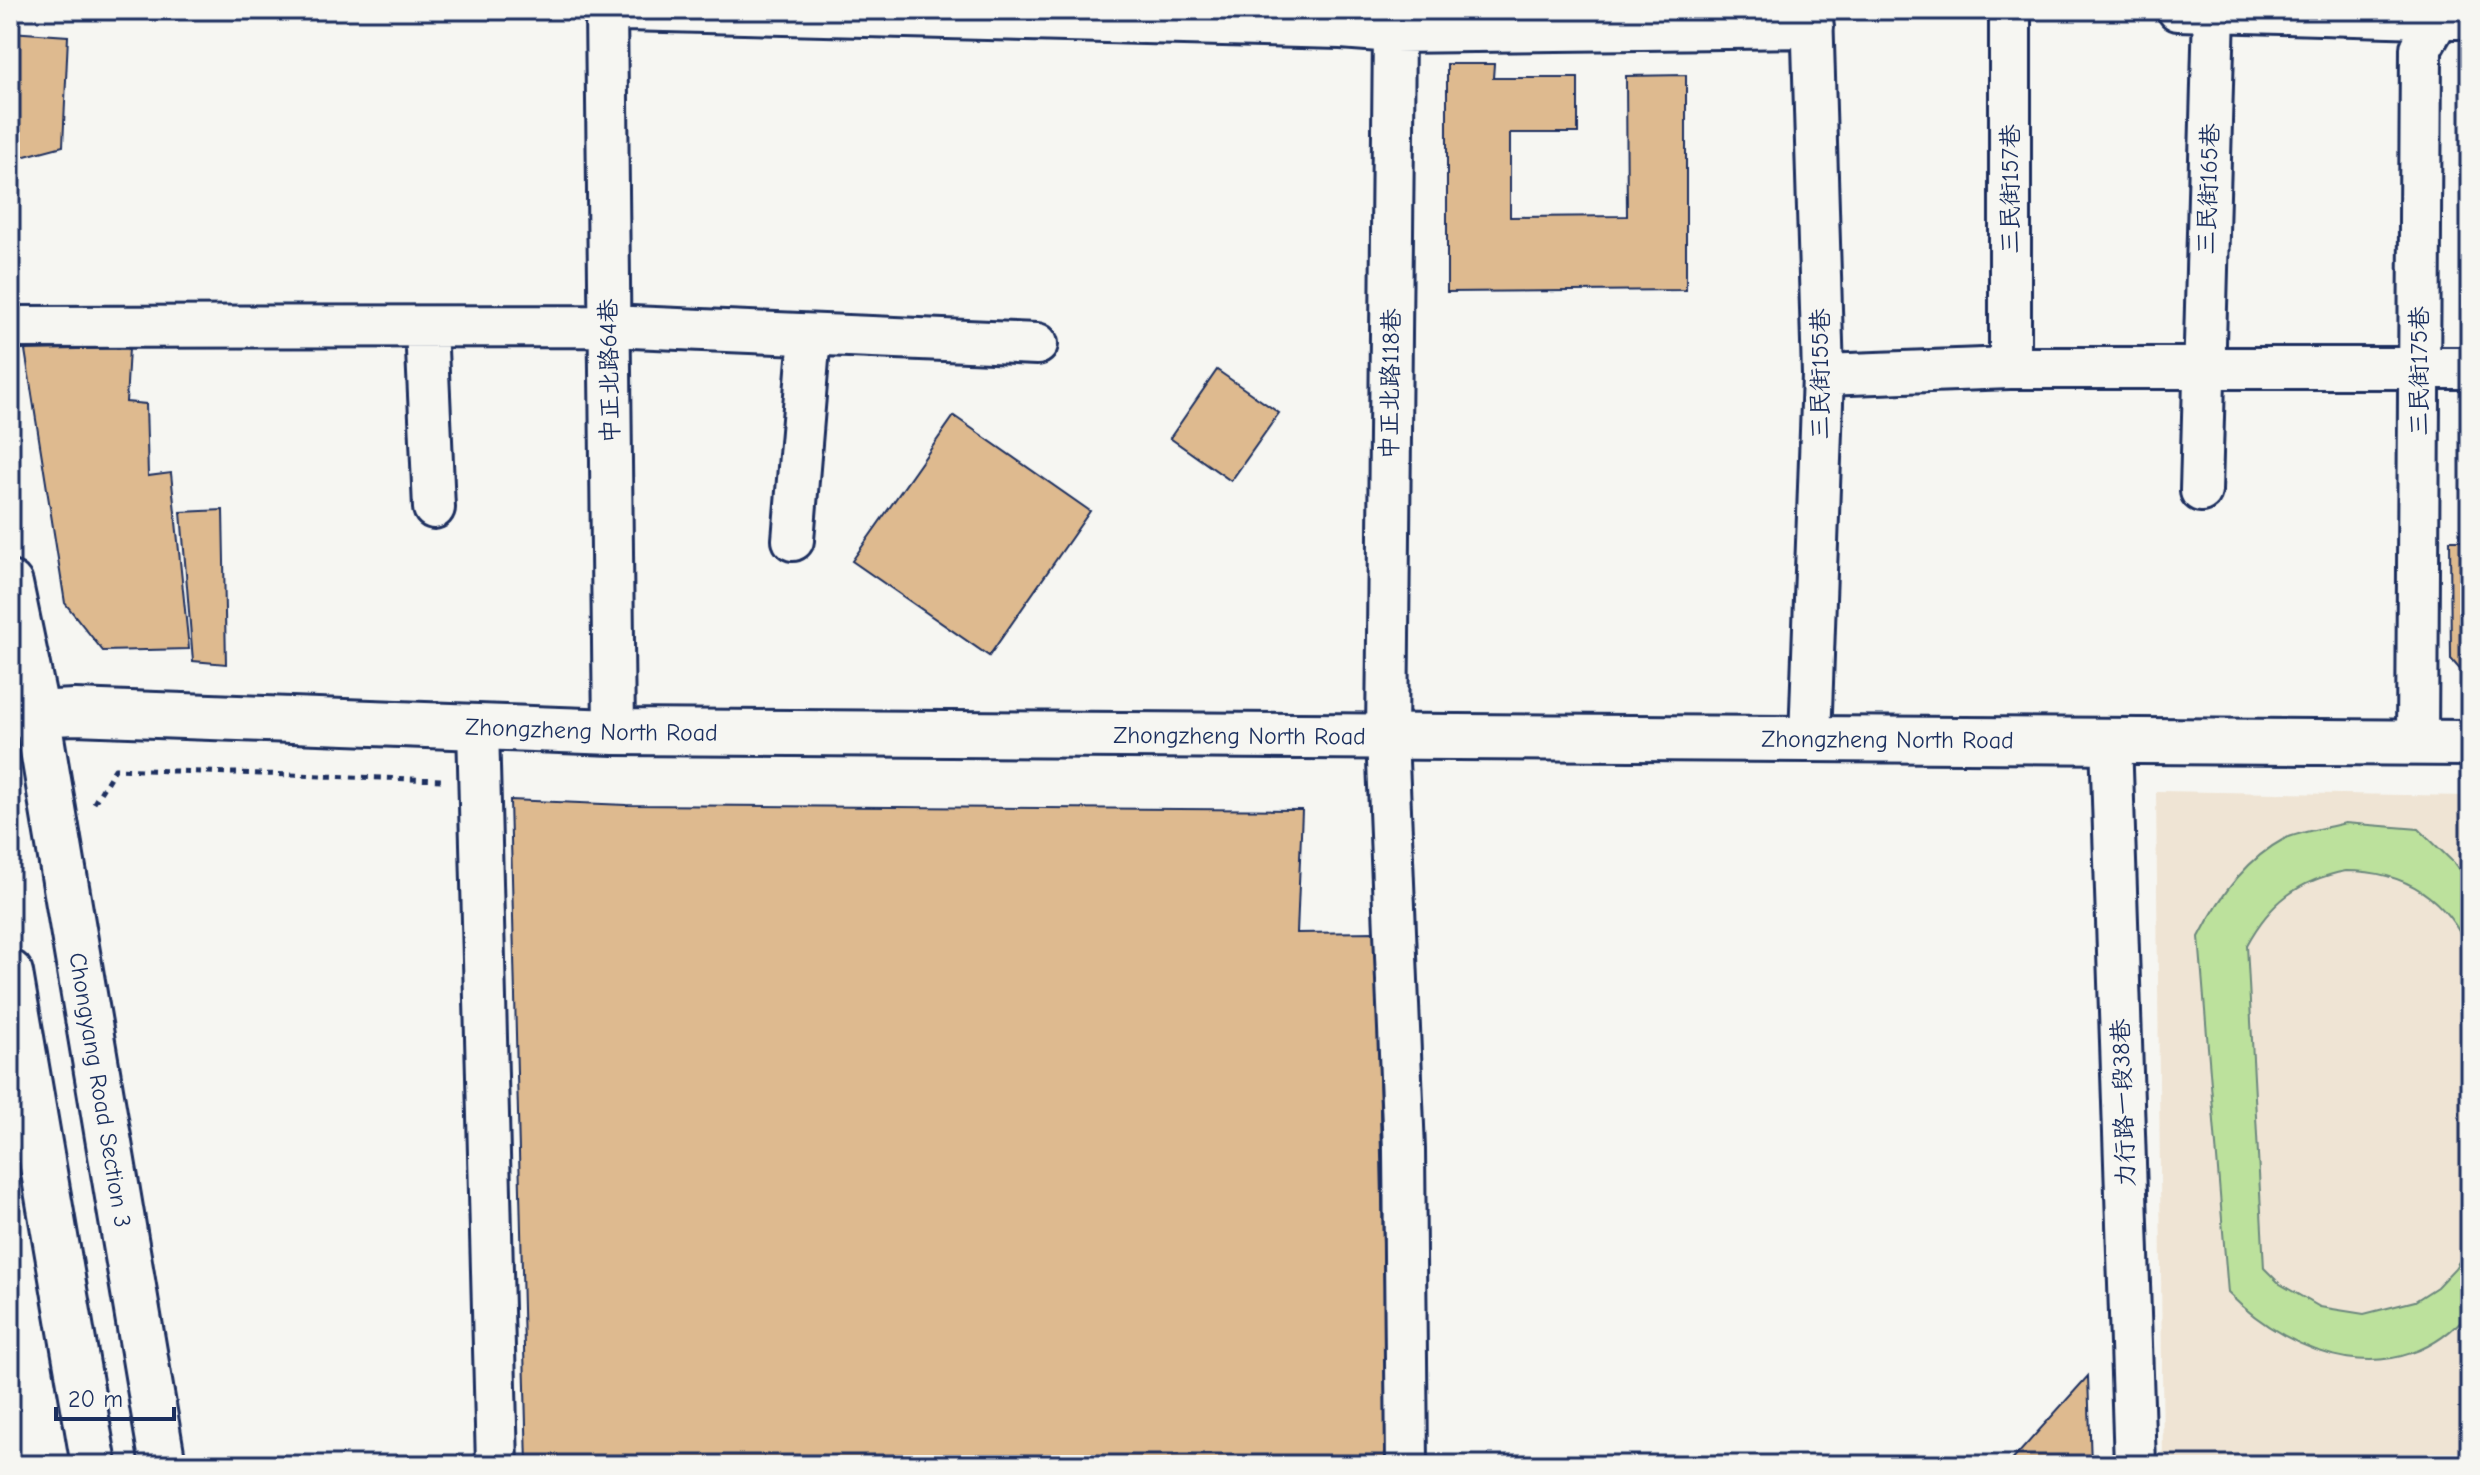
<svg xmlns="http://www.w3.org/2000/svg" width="2480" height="1475" viewBox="0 0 2480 1475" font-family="'Comic Neue','LXGW WenKai TC',sans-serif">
	<rect width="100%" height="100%" fill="#f6f6f2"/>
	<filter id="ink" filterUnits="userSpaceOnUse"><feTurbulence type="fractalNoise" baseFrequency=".0125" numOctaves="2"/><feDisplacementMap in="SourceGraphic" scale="16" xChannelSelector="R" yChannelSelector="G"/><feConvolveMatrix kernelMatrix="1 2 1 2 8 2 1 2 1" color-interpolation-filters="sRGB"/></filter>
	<g filter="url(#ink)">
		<!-- built -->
		<path fill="#efe4d4" d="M2156,791L2470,796V1465H2163Z"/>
		<!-- green -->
		<path fill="#bce19c" stroke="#6c887d" stroke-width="2" fill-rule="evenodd" d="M2345,823L2419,829L2454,863L2470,885V1311C2400,1395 2294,1359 2228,1293L2199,937C2218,899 2245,860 2284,839C2302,831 2326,828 2345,823ZM2346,871C2406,871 2447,898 2470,953L2469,1246L2455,1268L2437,1287L2415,1301L2364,1314L2320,1307L2280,1284L2264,1268L2247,945C2270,902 2299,880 2346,871Z"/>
		<!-- building -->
		<path fill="#deba8f" stroke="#1b2f5e" stroke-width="2" d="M10,32L68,36L63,146L10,160Z
			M1447,64H1494L1493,78H1578V133H1510V217L1627,216L1626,76L1686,75V290L1447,292Z
			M129,348L126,402L146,404L148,476L171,473L189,649L103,651L65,603L25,350Z
			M1217,370L1279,413L1231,481L1170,438Z
			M954,416L1090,511L989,656L852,561Z
			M223,510L226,664L193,661L181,512Z
			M2450,540H2470V681L2451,659Z
			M510,800L626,805L1302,810L1297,933L1376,932L1388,1465H527Z
			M2088,1376L2091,1465H2008Z"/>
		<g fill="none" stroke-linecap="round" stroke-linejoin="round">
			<!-- minor casing -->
			<g stroke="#1b2f5e" stroke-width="46">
				<path id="minor" d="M606,10L614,732
					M626,10L1341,28L1394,32L1813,27
					M2178,10L2458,18
					M1394,32L1387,737L1404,1150L1407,1465
					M10,327L608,326L1037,344
					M426,327L434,508
					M2010,368V10
					M1823,375L2010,368H2470
					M2201,491L2214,11
					M793,540L810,335
					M478,727L497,1465
					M1810,739L1823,375L1812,10
					M2111,740L2135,1465
					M2417,743L2421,48L2438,19L2450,10"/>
			</g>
			<!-- major casing -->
			<g stroke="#1b2f5e" stroke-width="50">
				<g id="major">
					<path id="s1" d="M10,584L37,714L163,1465"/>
					<path id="s2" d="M10,715L75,712L614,732L2470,743"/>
					<path d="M10,973L94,1465"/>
				</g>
			</g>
			<!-- path -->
			<path stroke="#1b2f5e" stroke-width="5" stroke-dasharray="6 6" stroke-linecap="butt" d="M94,803L115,769L441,780"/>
			<!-- minor -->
			<use href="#minor" stroke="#f6f6f2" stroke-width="40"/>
			<!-- major -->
			<use href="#major" stroke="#f6f6f2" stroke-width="44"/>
		</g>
	</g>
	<g text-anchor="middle" stroke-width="6" stroke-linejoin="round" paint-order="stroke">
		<!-- street labels -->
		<g font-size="24" fill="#1b2f5e" stroke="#f6f6f2">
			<text transform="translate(2010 189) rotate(-90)" y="8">三民街157巷</text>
			<text transform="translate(2208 189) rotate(-88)" y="8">三民街165巷</text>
			<text transform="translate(609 371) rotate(-91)" y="8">中正北路64巷</text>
			<text transform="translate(2419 371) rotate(-90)" y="8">三民街175巷</text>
			<text transform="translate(1820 374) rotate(-90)" y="8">三民街155巷</text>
			<text transform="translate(1390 384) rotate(-89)" y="8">中正北路118巷</text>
			<text dy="8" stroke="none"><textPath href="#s2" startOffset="582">Zhongzheng North Road</textPath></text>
			<text dy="8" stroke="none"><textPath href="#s2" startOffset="1230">Zhongzheng North Road</textPath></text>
			<text dy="8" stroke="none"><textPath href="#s2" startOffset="1878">Zhongzheng North Road</textPath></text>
			<text dy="8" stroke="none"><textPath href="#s1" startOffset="514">Chongyang Road Section 3</textPath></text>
			<text transform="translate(2123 1103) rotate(-92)" y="8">力行路一段38巷</text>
		</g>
	</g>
	<!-- margin -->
	<rect width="2480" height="1475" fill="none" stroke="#f6f6f2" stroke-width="40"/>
	<rect x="20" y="20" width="2440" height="1435" fill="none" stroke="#1b2f5e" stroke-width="3" filter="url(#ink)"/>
	<!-- scale -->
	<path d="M56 1407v12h118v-12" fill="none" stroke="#1b2f5e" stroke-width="4"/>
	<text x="68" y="1407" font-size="24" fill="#1b2f5e" stroke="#f6f6f2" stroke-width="6" paint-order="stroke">20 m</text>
</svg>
